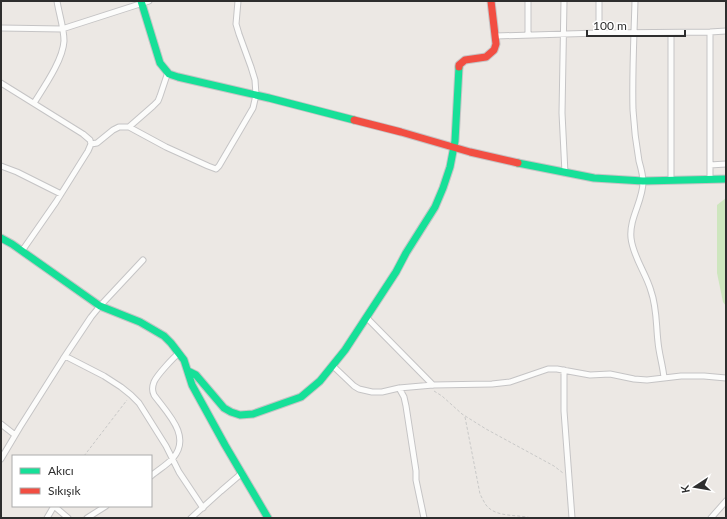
<svg xmlns="http://www.w3.org/2000/svg" width="727" height="519" viewBox="0 0 727 519" font-family="Lato,sans-serif">
	<rect width="100%" height="100%" fill="#ece8e4"/>
	<!-- green -->
	<path fill="#cee6be" d="M726,198V306L723,302L717,273V205Z"/>
	<g fill="none" stroke-linecap="round" stroke-linejoin="round">
		<!-- street casing -->
		<g stroke="#c5c4c5" stroke-width="7">
			<path id="street" d="M564,1L562,113L565,173
				M635,1C634,37 632,74 633,110C634,127 636,144 639,161C641,168 643,175 643,182C643,201 629,218 631,238C633,257 646,273 651,291C657,308 656,325 658,342C659,354 663,366 664,378
				M1,28L62,29L149,1
				M710,32V179
				M599,33V1
				M671,33V180
				M528,35V1
				M496,36L599,33L710,32L726,31
				M1,83L83,134L90,140L91,144L88,151L56,202L22,251
				M34,103C44,87 63,60 64,41C64,28 59,14 57,1
				M129,127L166,147L208,166L216,169L219,166L253,108L256,95L255,80L251,67L239,34L236,24L238,1
				M91,144L97,143L113,130L119,127H129L153,106L158,101L160,96L168,72
				M710,165L726,164
				M1,166L17,172L61,194
				M366,317L433,385
				M65,356L104,376L121,387L131,395L139,403L166,446L179,472L203,508
				M333,366L354,386L359,389L372,392H382L399,388L433,385L492,384L510,382L548,369H557L590,375L610,374L634,379L647,380L681,376H704L726,378
				M564,370V411L572,518
				M399,388L404,397L406,406L416,471V480L424,518
				M1,424L15,435
				M1,459L20,427L63,359L91,317L100,306L143,260
				M151,476C158,470 167,465 173,458C192,436 167,413 154,395C152,391 152,387 154,382C157,375 173,358 179,353
				M47,518L54,506L68,518
				M87,518L106,506
				M191,518L221,491L242,473
				M711,518L726,501"/>
		</g>
		<!-- fast casing -->
		<g stroke="#c5c4c5" stroke-width="9">
			<path id="fast" d="M141,1L160,63L169,74L178,77L269,98L354,120
				M518,163L594,178L643,181L726,179
				M1,238L12,244L100,306L140,322L164,336L171,343L184,360L192,385L225,445L268,518
				M188,371L196,375L224,408L231,412L240,415L253,414L301,397L320,381L345,350L396,272L406,253L435,207L443,188L450,167L455,141L459,67"/>
		</g>
		<!-- jam casing -->
		<g stroke="#c5c4c5" stroke-width="9">
			<path id="jam" d="M459,67V65L465,60L486,57L494,50L496,44L491,1
				M354,120L401,132L470,152L518,163"/>
		</g>
		<!-- path -->
		<path stroke="#c9c9c8" stroke-width="1" stroke-dasharray="3 2" stroke-linecap="butt" d="M434,391L442,396L462,414L486,429L554,466L563,473
			M465,417L480,494C482,498 484,502 486,505C496,518 517,514 531,518
			M84,456L127,400"/>
		<!-- street -->
		<use href="#street" stroke="#fcfcfb" stroke-width="5"/>
		<!-- fast -->
		<use href="#fast" stroke="#16e098" stroke-width="7"/>
		<!-- jam -->
		<use href="#jam" stroke="#f24e42" stroke-width="7"/>
	</g>
	<!-- border -->
	<rect width="727" height="519" fill="none" stroke="#2e2e2e" stroke-width="4"/>
	<!-- legend -->
	<rect x="12" y="455" width="140" height="52" fill="#ffffff" stroke="#ababab"/>
	<rect x="20" y="468" width="20" height="6" fill="#16e098" stroke="#ababab"/>
	<text x="48" y="475" font-size="12" fill="#2e2e2e">Akıcı</text>
	<rect x="20" y="488" width="20" height="6" fill="#f24e42" stroke="#ababab"/>
	<text x="48" y="495" font-size="12" fill="#2e2e2e">Sıkışık</text>
	<!-- north arrow -->
	<g transform="translate(695 487) rotate(258)" stroke="#ffffff" stroke-width="3" paint-order="stroke">
	<path d="M0-3L7 15L0 10L-7 15Z" fill="#2e2e2e"/>
	<text y="-6" font-size="11" font-weight="bold" text-anchor="middle" fill="#2e2e2e">K</text>
	</g>
	<!-- scale -->
	<path d="M587 30v6h98v-6" fill="none" stroke="#2e2e2e" stroke-width="2"/>
	<text x="593" y="30" font-size="12" fill="#2e2e2e" stroke="#ffffff" stroke-width="3" paint-order="stroke">100 m</text>
</svg>
